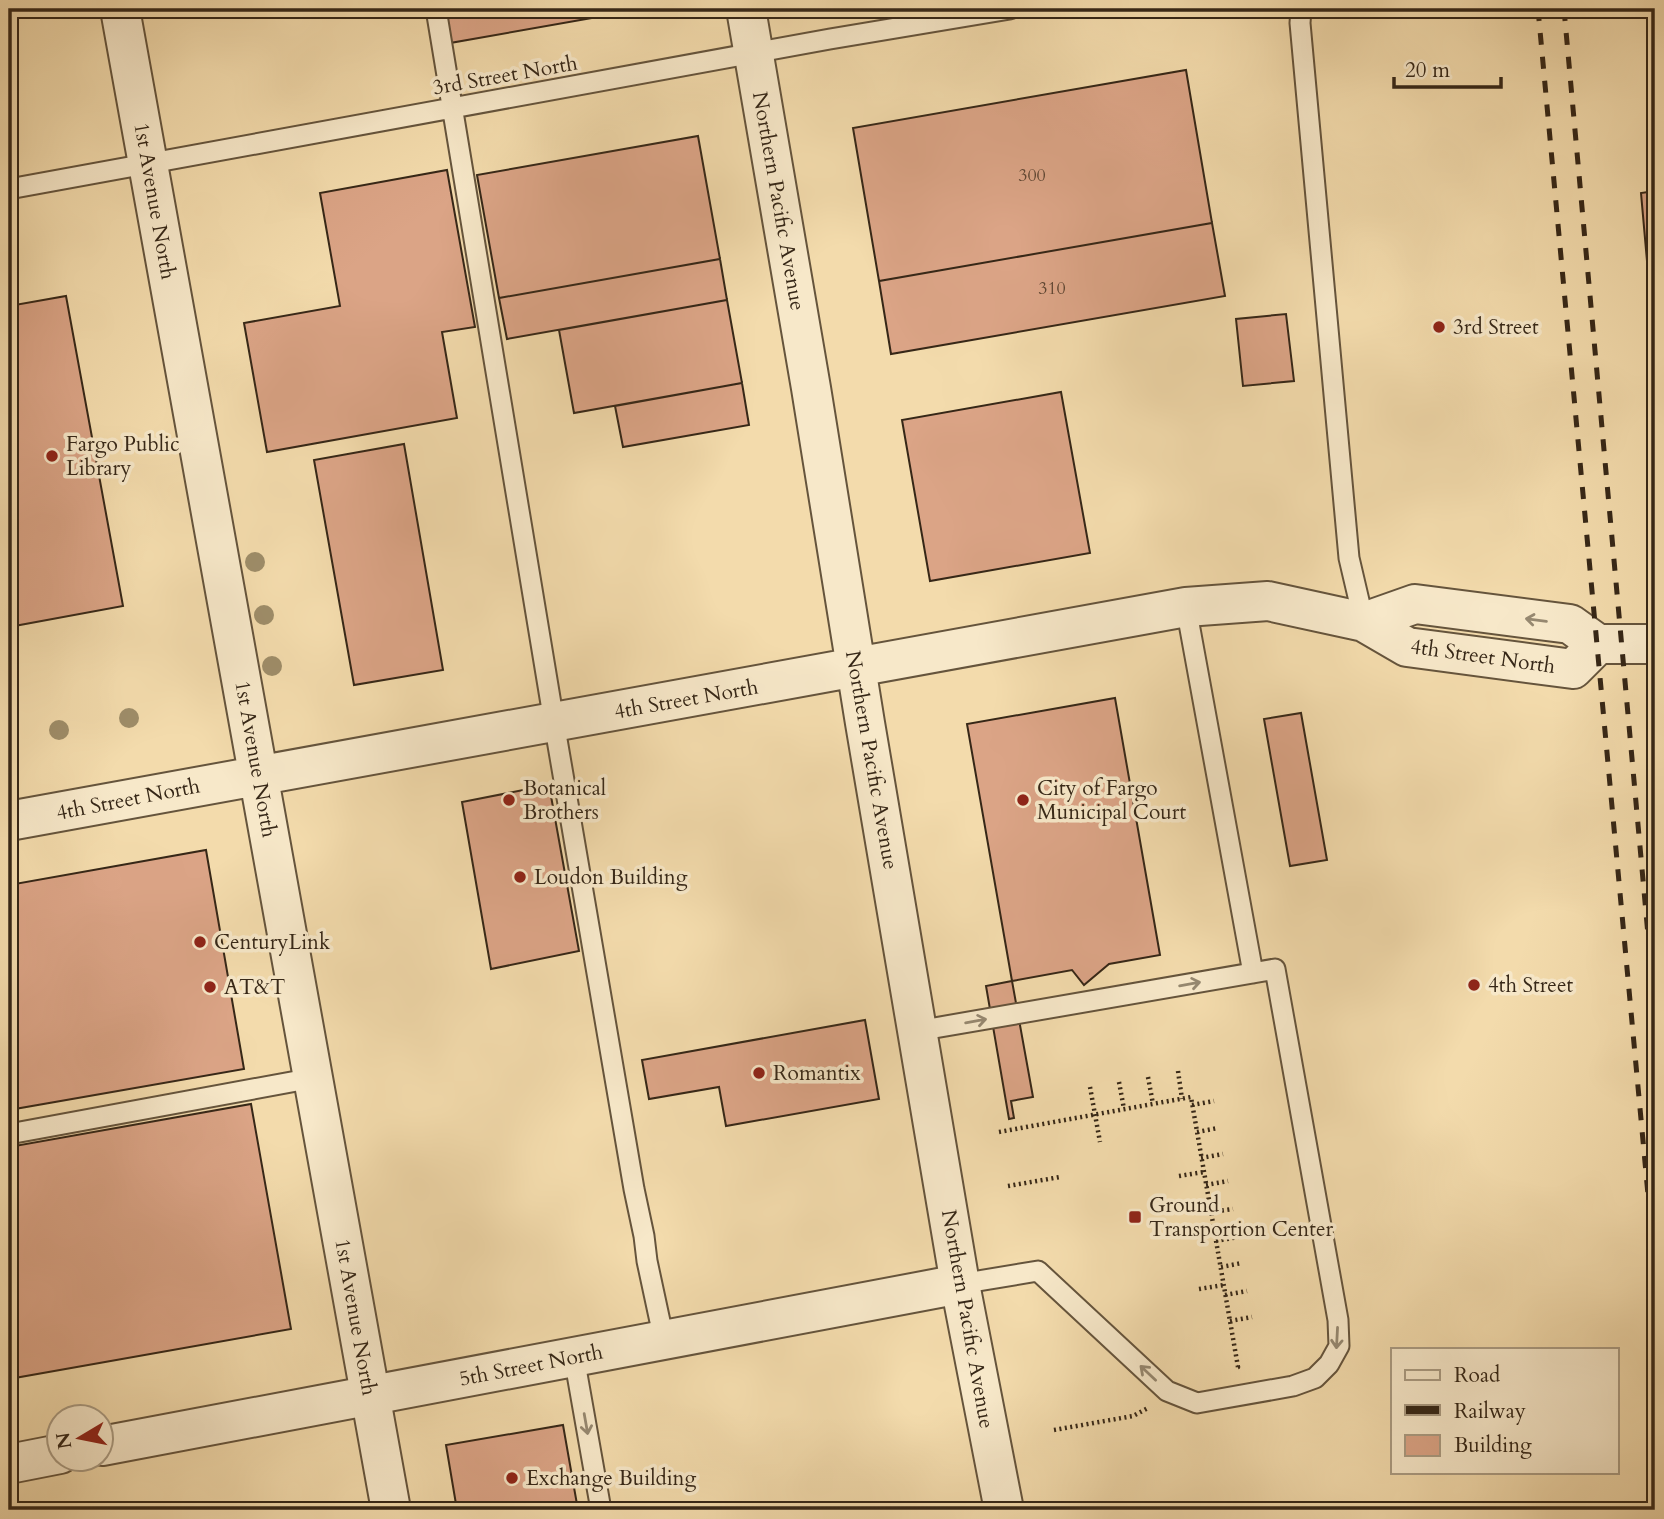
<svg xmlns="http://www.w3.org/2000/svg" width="1664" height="1519" viewBox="0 0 1664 1519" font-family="Cardo,serif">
	<rect width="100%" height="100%" fill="#f3dbac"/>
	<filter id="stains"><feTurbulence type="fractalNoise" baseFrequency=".00286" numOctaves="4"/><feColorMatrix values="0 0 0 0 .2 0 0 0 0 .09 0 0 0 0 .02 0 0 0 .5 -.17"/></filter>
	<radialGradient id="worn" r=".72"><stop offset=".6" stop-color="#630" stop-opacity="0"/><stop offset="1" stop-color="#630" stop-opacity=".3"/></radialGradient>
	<!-- building -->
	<path fill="#dba486" stroke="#362717" stroke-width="2" d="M444,9H643L450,43Z
		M1186,70L1212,223L879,281L853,128Z
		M698,136L720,259L499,298L477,175Z
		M447,170L475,327L442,332L457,418L267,452L244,323L340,306L320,193Z
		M1655,191V329H1653L1641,193Z
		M1212,223L1225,296L891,354L879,281Z
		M720,259L727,300L507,339L499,298Z
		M66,296L123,606L9,627V306Z
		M727,300L742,383L574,413L559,330Z
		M1286,314L1294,381L1243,386L1236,319Z
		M742,383L749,425L623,447L615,406Z
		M1061,392L1090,553L930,581L902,420Z
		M404,444L443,670L354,685L314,460Z
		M1115,698L1160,955L1109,964L1084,985L1072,970L1012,981L967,724Z
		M1301,713L1327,860L1290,866L1264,719Z
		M549,785L579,951L491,969L462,802Z
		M206,850L244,1069L9,1110V885Z
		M1012,981L1033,1097L1011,1101L1014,1118L1009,1119L986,986Z
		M865,1020L879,1099L726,1126L719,1087L649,1099L642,1060Z
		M251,1104L291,1329L9,1379V1147Z
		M563,1425L578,1510H457L446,1445Z"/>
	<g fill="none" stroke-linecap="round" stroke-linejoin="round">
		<!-- service casing -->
		<g stroke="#65543c" stroke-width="23">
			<path id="service" d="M436,9L554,722L634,1189L644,1236L647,1261L664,1340
				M1301,9L1300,23L1349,558L1364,622
				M9,189L830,39L1010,9
				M1186,607L1253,973
				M917,1031L1275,969L1338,1320L1339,1346L1329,1364L1315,1378L1293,1386L1197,1403L1167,1391L1038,1271L960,1284
				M9,1134L313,1078
				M574,1357L601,1510"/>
		</g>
		<!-- minor casing -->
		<g stroke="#65543c" stroke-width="42">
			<path id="minor" d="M102,1446L960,1284
				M9,1464L60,1454"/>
		</g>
		<!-- tertiary casing -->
		<g stroke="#65543c" stroke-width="42">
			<path id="tertiary" d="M120,9L391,1510
				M746,9L811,388L865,723L960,1284L1004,1510
				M1364,622L1415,604L1570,624L1598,644H1655
				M9,821L1186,607L1268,601L1364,622L1407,647L1573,669L1598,644"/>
		</g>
		<!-- path -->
		<path stroke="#362717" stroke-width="4.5" stroke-dasharray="2 3.5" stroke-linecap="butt" d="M1178,1071L1182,1099
			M1148,1077L1153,1104
			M1119,1082L1124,1109
			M1090,1087L1100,1142
			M1192,1105L1214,1101
			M999,1132L1191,1097L1238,1367L1235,1368
			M1197,1132L1218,1128
			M1201,1158L1223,1154
			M1179,1176L1204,1172
			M1206,1185L1228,1181
			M1008,1186L1060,1177
			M1211,1212L1233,1209
			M1216,1241L1238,1237
			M1221,1267L1242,1263
			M1199,1289L1224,1285
			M1225,1295L1247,1291
			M1230,1321L1252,1317
			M1054,1430L1133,1416L1148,1408"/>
		<!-- service -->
		<use href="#service" stroke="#f7e8c9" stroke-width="19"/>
		<!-- minor -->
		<use href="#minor" stroke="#f7e8c9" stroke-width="38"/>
		<!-- tertiary -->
		<use href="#tertiary" stroke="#f7e8c9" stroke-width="38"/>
		<!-- rail -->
		<path stroke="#362717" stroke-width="5" stroke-dasharray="12 12" stroke-linecap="butt" d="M1538,9L1655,1270
			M1564,9L1655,1012"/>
	</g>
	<!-- trees -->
	<g fill="#9e8d69">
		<circle cx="255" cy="562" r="10"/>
		<circle cx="264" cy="615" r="10"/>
		<circle cx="272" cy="666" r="10"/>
		<circle cx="129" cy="718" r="10"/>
		<circle cx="59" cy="730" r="10"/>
	</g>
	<!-- one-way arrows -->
	<defs><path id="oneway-shaft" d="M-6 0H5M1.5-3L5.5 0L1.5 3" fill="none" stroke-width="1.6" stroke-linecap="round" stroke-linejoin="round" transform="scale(1.75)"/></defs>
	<g stroke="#968870">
		<use href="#oneway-shaft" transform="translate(1536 620) rotate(-173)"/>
		<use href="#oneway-shaft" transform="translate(1190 984) rotate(-10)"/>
		<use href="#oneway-shaft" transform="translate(976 1021) rotate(-10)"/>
		<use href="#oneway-shaft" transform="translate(1337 1338) rotate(93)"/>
		<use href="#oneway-shaft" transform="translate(1148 1373) rotate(-137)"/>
		<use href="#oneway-shaft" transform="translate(586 1424) rotate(80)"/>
	</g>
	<!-- markers -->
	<g fill="#8f2418" stroke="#f7e8c9" stroke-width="2.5">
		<circle cx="1439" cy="327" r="7"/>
		<circle cx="52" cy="456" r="7"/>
		<circle cx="509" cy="800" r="7"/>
		<circle cx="1023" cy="800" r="7"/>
		<circle cx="520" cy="877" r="7"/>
		<circle cx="200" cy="942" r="7"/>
		<circle cx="1474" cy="985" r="7"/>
		<circle cx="210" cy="987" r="7"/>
		<circle cx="759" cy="1073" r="7"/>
		<rect x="1128" y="1210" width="14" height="14" rx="3.5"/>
		<circle cx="512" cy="1478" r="7"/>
	</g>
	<g text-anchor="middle" stroke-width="7" stroke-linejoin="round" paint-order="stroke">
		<!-- number labels -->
		<g font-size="18" fill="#5f4633">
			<text x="1032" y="181">300</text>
			<text x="1052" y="294">310</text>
		</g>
		<!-- street labels -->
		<g font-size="21" fill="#362717" stroke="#f7e8c9">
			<text transform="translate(505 75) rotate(-10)" y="7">3rd Street North</text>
			<text transform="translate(155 201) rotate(80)" y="7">1st Avenue North</text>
			<text transform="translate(779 201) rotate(80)" y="7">Northern Pacific Avenue</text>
			<text transform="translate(1483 656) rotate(8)" y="7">4th Street North</text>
			<text transform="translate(686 699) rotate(-10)" y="7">4th Street North</text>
			<text transform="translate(256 759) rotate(80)" y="7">1st Avenue North</text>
			<text transform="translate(872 760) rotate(80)" y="7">Northern Pacific Avenue</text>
			<text transform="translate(128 799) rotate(-11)" y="7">4th Street North</text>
			<text transform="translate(356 1317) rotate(80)" y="7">1st Avenue North</text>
			<text transform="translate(968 1319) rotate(80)" y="7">Northern Pacific Avenue</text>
			<text transform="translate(531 1365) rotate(-11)" y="7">5th Street North</text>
		</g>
		<!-- poi labels -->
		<g font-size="21" fill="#362717" stroke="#f7e8c9" text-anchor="start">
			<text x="1453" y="334">3rd Street</text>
			<text x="66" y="451">Fargo Public<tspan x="66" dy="24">Library</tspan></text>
			<text x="523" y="795">Botanical<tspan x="523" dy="24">Brothers</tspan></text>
			<text x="1037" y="795">City of Fargo<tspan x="1037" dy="24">Municipal Court</tspan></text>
			<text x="534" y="884">Loudon Building</text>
			<text x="214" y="949">CenturyLink</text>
			<text x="1488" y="992">4th Street</text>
			<text x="224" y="994">AT&amp;T</text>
			<text x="773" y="1080">Romantix</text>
			<text x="1149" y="1212">Ground<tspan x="1149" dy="24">Transportion Center</tspan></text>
			<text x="526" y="1485">Exchange Building</text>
		</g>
	</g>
	<!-- margin -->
	<rect width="1664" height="1519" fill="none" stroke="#f3dbac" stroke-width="35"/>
	<rect x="10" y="10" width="1643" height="1498" fill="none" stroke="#362717" stroke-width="3.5"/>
	<rect x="18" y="18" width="1629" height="1484" fill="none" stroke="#362717" stroke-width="2"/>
	<!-- legend -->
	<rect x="1391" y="1348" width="228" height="126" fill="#f7e8c9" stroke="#aa9b82" stroke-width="2"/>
	<rect x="1405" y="1370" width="35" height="10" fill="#f7e8c9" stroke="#aa9b82" stroke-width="2"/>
	<text x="1454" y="1382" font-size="21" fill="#362717">Road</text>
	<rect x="1405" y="1405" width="35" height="10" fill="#362717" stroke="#aa9b82" stroke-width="2"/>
	<text x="1454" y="1418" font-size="21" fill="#362717">Railway</text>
	<rect x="1405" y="1435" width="35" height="21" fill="#dba486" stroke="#aa9b82" stroke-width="2"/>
	<text x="1454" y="1452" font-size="21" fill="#362717">Building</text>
	<!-- north arrow -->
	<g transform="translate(80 1438) rotate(260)"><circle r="33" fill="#f7e8c9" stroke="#aa9b82" stroke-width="2"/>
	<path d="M0-5L12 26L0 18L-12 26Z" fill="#8f2418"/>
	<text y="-10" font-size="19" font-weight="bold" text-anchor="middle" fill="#362717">N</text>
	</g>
	<!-- scale -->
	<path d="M1394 77v10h107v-10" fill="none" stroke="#362717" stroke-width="3.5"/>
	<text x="1405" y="77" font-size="21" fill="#362717" stroke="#f7e8c9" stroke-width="5" paint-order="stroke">20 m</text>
	<rect width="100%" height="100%" filter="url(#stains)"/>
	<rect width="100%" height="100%" fill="url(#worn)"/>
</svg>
